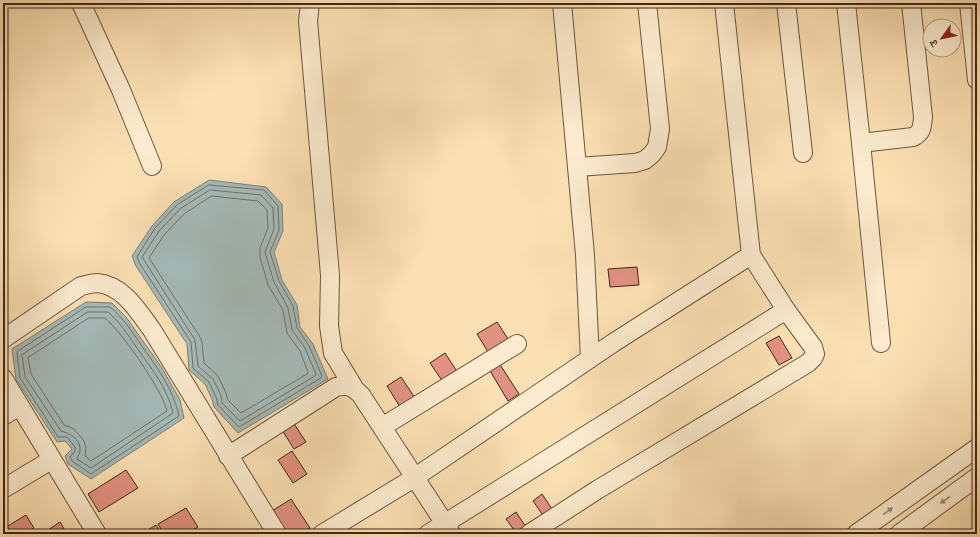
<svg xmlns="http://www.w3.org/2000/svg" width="980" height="537" viewBox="0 0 980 537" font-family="'IM FELL Double Pica','Noto Serif Devanagari',serif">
	<rect width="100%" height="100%" fill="#fbe0b3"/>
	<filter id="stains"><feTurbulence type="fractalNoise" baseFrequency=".005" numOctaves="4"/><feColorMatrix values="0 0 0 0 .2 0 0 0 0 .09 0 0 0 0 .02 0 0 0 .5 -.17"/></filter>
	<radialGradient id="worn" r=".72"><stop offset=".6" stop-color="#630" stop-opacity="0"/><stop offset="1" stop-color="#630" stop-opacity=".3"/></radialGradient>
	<!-- water -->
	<path fill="#a4bab8" stroke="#7c7f77" d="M209,180L266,187L282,204L283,231L274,252L282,280L297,305L300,327L313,344L328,379L238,433L214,407L212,399L205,384L189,370L187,344L136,266L132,256L152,226L174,202Z
		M86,302L112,303L126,317L162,368L180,400L184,418L91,479L68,464L65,456L72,449L65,441L57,442L16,379L12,349Z"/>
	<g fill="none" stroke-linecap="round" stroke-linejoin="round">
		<!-- shore -->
		<path stroke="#727067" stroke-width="1" d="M209,185L264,190L278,206L279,230L270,252L279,281L293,306L297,328L309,346L322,376L321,378L239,427L218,405L216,397L209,382L193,368L191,342L140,264L137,257L155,228L177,205Z
			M210,190L261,195L273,208L274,229L265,252L274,282L288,308L292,330L305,348L316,374L315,376L240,421L222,403L221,395L213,379L198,366L195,340L142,257L159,231L180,209Z
			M212,196L258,201L267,210L268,228L260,248V257L268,285L283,310L287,333L300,351L308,372L307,374L241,413L228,400L226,393L218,376L204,363L202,342L200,337L149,258L164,235L184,214Z
			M86,307H110C123,318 132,331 141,345C157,367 173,389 179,416L91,474L72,461L70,457L75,451V447L67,437H58L20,378L17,352Z
			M88,312H108C120,322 128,335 137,348C151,368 168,389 173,413L91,468L77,459C78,456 80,453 80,450C81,439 69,433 61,431L25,377L22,355Z
			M89,318H105C122,332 162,390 167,411L91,461L85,456L86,448L84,441L74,429L64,425L31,374L28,358Z"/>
	</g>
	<!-- building -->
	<path fill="#e29283" stroke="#412716" d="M637,267L639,285L610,287L608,269Z
		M497,322L510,342L490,355L477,334Z
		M779,336L792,358L779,365L766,343Z
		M445,353L460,376L445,385L430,363Z
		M499,363L519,394L508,401L489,369Z
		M401,377L417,401L402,410L387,386Z
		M293,422L306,442L294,449L282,430Z
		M292,451L307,474L293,483L278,460Z
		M126,470L138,488L99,512L88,494Z
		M542,494L556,515L547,521L533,501Z
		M291,499L310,528L300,534H286L272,511Z
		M186,508L198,527L186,534H164L158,524Z
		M516,512L528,530L522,534H517L506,519Z
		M26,515L34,528L24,534H3V529Z
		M60,522L67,534H42Z
		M156,525L162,534H141Z"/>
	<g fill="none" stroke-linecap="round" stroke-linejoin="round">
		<!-- minor casing -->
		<g stroke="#70553d" stroke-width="20">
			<path id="minor" d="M81,3L121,90L152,166
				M310,3L308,21L330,275L329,326L333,353L354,388
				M562,3L585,255L590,359
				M786,3L803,153
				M846,3L861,143L881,343
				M969,3L977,80
				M861,143L913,137C922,133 922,127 923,117L911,3
				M577,167L635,163L645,160L652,154L657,147L660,129L647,3
				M3,339L81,286C86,285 92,283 97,283C123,285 138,311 152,330L277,534
				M3,378L97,534
				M3,416L20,406
				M382,427L517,344
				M228,456L336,387C348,384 353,387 361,395L451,533
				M3,489L51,460
				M322,534L414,478L613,343L751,255
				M428,534L786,310
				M529,534L597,490L808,363L813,358L815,354L813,347L786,310L751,255L724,3
				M856,534L977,448
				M899,534L977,477"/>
		</g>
		<!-- minor -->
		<use href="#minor" stroke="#fcebce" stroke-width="18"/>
	</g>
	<!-- one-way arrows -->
	<defs><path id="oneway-solid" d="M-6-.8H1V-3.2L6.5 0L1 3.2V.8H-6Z"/></defs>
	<g fill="#9e8972">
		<use href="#oneway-solid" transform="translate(945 500) rotate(144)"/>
		<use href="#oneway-solid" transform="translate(888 511) rotate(-36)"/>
	</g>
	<!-- margin -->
	<rect width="980" height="537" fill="none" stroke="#fbe0b3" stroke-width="16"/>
	<rect x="4" y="4" width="972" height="529" fill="none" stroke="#412716" stroke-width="2"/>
	<rect x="8" y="8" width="964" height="521" fill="none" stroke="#412716"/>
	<!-- north arrow -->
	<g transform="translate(942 38) rotate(237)"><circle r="19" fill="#fcebce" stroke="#b19d84"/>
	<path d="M0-3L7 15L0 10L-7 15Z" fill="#8f2418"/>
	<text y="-6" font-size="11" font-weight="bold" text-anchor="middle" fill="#412716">उ</text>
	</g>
	<rect width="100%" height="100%" filter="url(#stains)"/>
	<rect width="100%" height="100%" fill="url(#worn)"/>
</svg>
